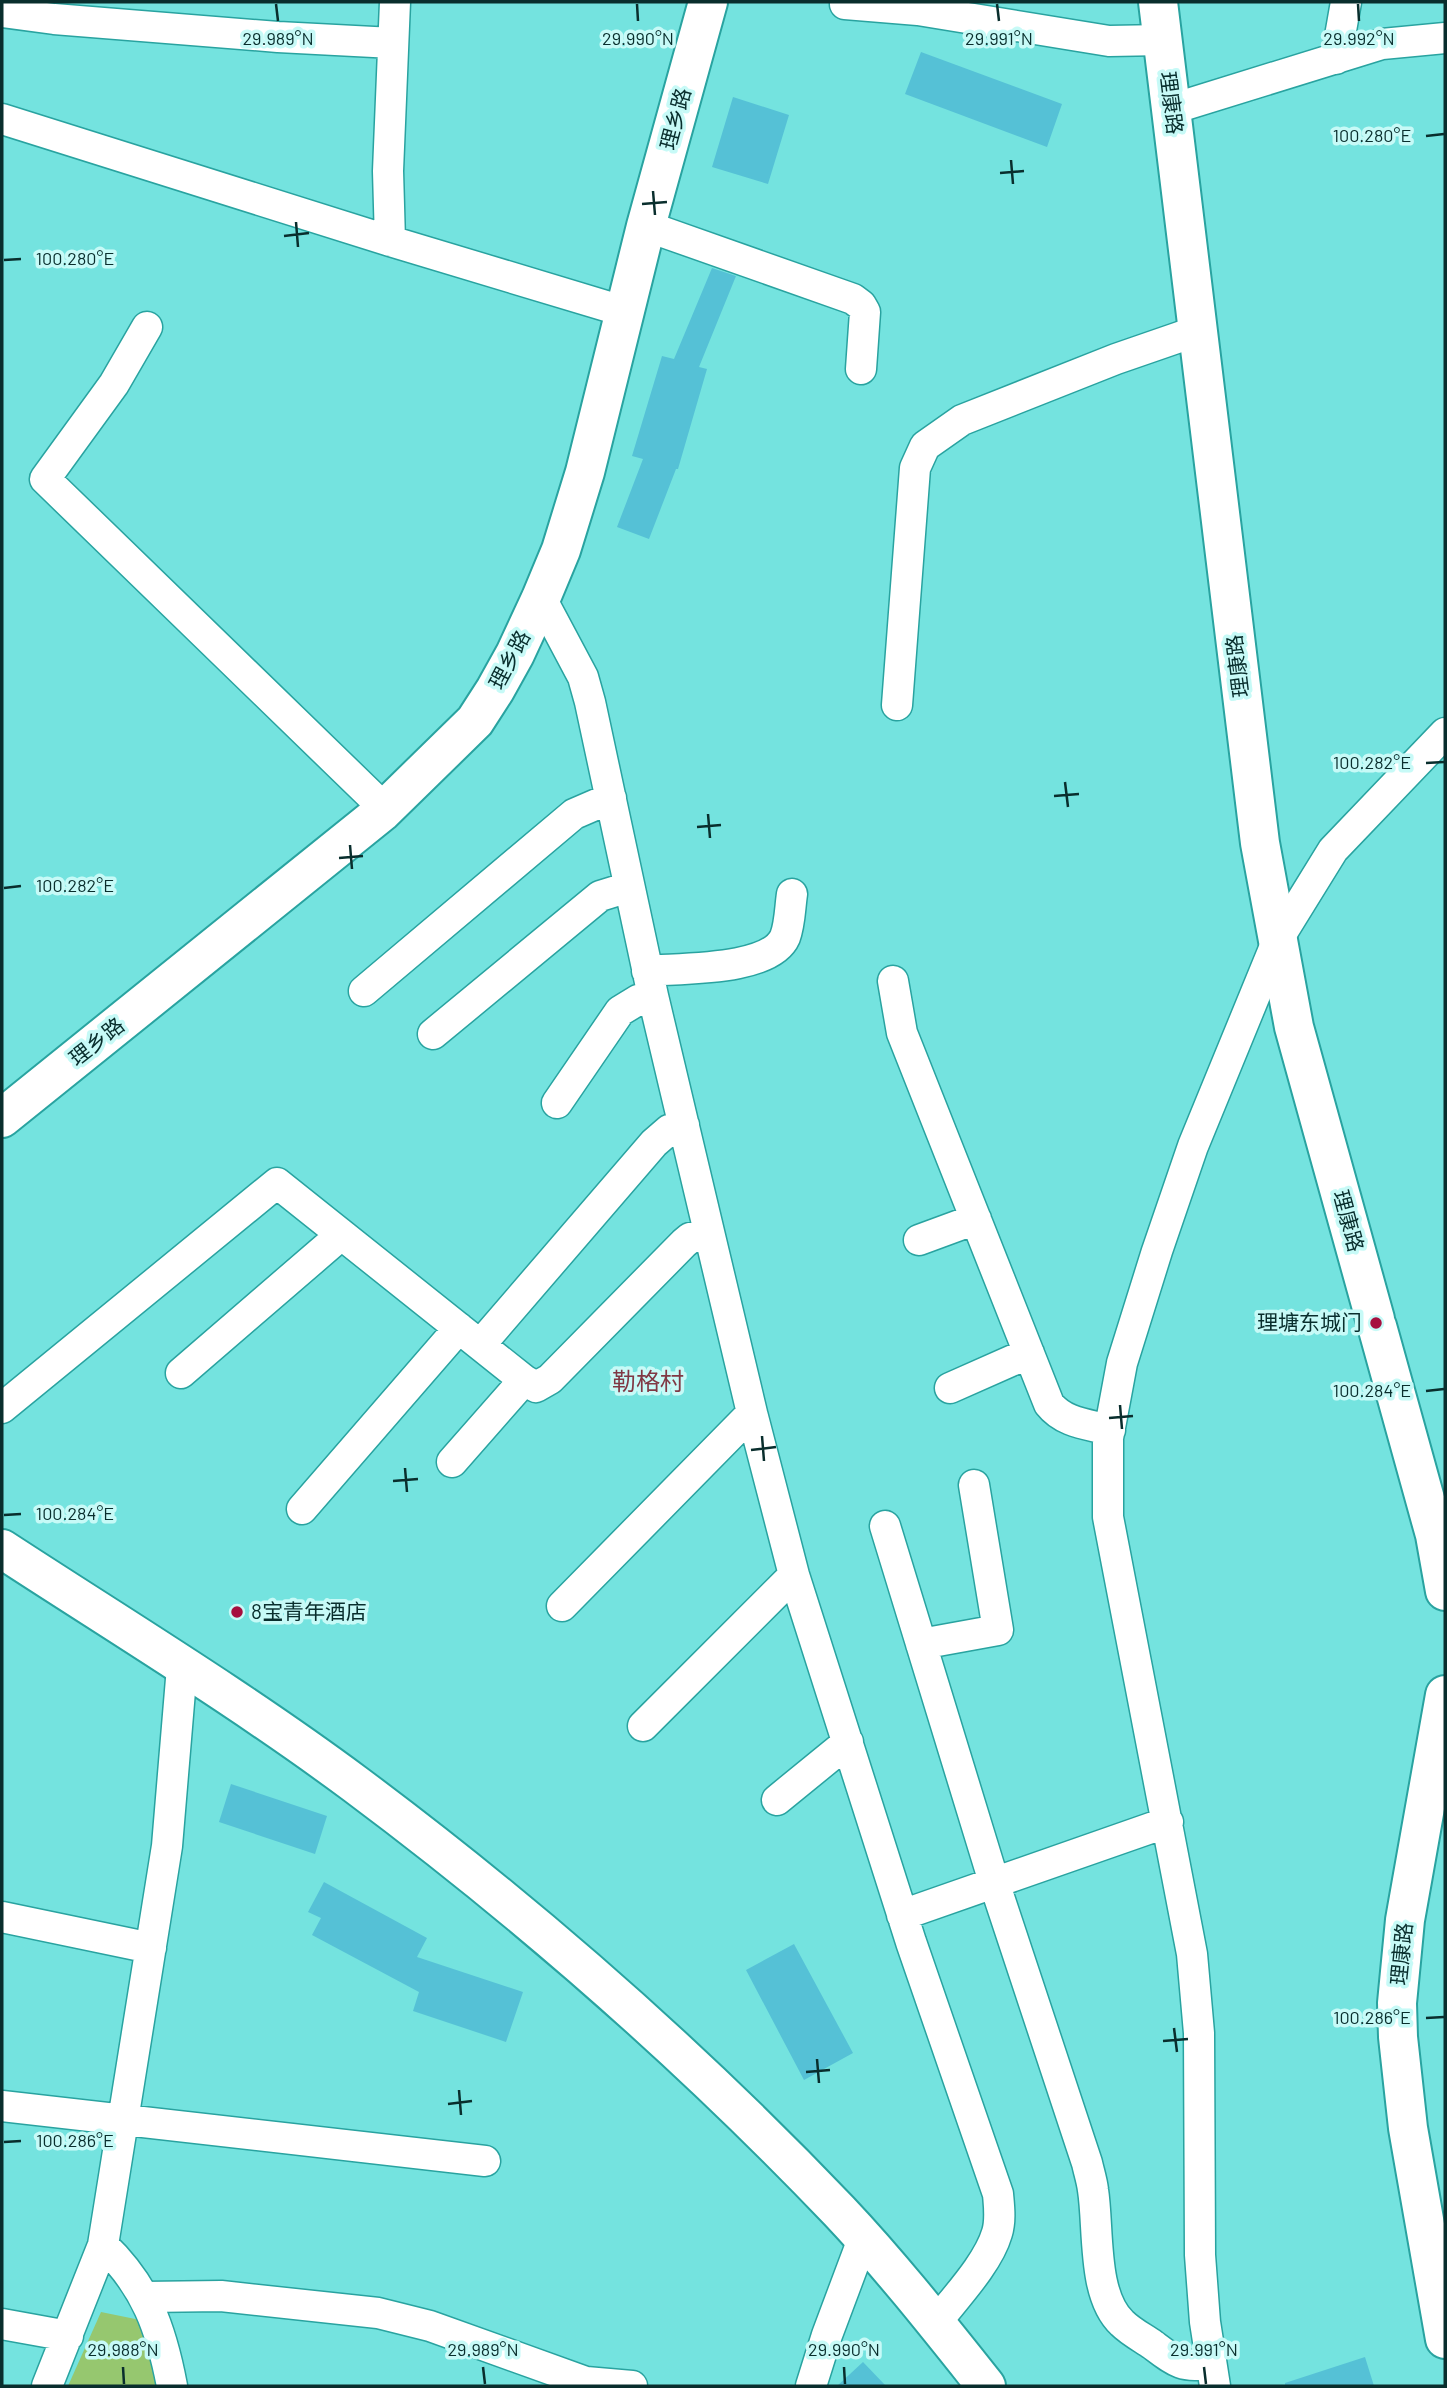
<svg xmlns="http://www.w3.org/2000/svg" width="1447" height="2388" viewBox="0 0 1447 2388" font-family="Barlow,'Noto Sans SC',sans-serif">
	<rect width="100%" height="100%" fill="#74e3df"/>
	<!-- green -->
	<path fill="#96c76f" d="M101,2312L145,2321L161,2386H68Z"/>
	<!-- building -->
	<path fill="#55c1d6" d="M921,52L1062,104L1047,147L905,94Z
		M733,97L789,115L768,184L712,167Z
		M712,268L736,276L699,367L707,369L678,469H676L649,539L617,527L643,459L632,456L662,356L674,359Z
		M231,1784L327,1816L315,1854L219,1822Z
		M324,1882L427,1938L417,1957L523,1992L506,2042L413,2011L419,1992L312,1935L321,1918L308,1912Z
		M794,1944L853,2053L804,2080L746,1970Z
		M1365,2357L1374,2386H1285V2383Z
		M863,2362L886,2386H837Z"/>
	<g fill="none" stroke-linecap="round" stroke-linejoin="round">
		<!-- minor casing -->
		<g stroke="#29a3a0" stroke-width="33">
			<path id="minor" d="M845,4L918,10L1109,41L1163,40
				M2,12L54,19L278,37L393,43
				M1336,59L1346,2
				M1172,109L1382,44L1445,38
				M2,119L390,241L626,312
				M646,226L853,299L861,305L865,312L861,369
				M390,241L388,171L395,2
				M147,327L114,384L45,479L385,809
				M541,598L583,677L590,702L653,996L752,1413L794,1575L911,1942L998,2194C999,2206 1001,2220 997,2233C988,2264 954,2299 934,2325
				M897,705L915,468L925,446L962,420L1116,359L1197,331
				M647,971C681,968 770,971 785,937C790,924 790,907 792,894
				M893,981L902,1033L1049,1404C1064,1423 1087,1424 1110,1430
				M364,991L574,814L611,798
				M433,1034L600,896L629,887
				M557,1103L620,1011L638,1000L653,996
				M919,1240L976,1219
				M480,1345L654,1143L669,1130L684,1125
				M181,1373L341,1235
				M950,1388L1029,1353
				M2,1408L277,1183L524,1380L536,1387L550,1379L684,1243L690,1238L709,1233
				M452,1462L524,1380
				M302,1509L459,1328
				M885,1526L994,1882L1087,2163C1089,2172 1092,2181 1093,2190C1099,2228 1092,2295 1122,2323C1131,2332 1143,2338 1153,2345C1174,2361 1183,2369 1211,2363
				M562,1606L752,1413
				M921,1644L998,1630L974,1485
				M643,1726L794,1575
				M777,1800L848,1742
				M902,1915L1168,1822
				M2,1917L151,1948
				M2,2106L485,2161
				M103,2245C146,2286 161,2328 172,2386
				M145,2297L221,2296L378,2313L430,2326L586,2382L632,2386
				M2,2324L68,2336
				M47,2386L103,2245L167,1846L182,1667
				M811,2386L827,2335L863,2239
				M1215,2386L1205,2322L1200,2255L1199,2033L1192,1954L1108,1517V1438L1122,1363L1157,1251L1193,1146L1278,939L1333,850L1445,733"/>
		</g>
		<!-- major casing -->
		<g stroke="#29a3a0" stroke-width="42">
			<path id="major" d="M1158,2L1260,843L1294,1027L1375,1319
				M2,1118L382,812L475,721L495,690L515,654L541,598L561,550L585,472L646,226L708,2
				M1377,1326L1435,1535L1445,1591
				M2,1549C120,1626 242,1700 355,1784C528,1913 690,2055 839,2211C891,2266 939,2327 986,2386
				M1445,1695L1405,1920L1397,2003L1398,2037L1408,2128L1445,2339"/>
		</g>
		<!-- minor -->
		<use href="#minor" stroke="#fff" stroke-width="30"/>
		<!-- major -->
		<use href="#major" stroke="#fff" stroke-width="38"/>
	</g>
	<!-- ticks -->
	<path fill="none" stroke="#092e2d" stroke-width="2.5" d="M276,4L278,21M637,4L638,21M997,4L999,21M1358,4L1359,21M1426,136L1444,134M1011,160L1013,184M1000,173L1024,171M653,191L655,215M642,204L667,202M296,222L298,247M284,236L309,233M4,260L21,259M1426,763L1444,762M1065,782L1068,807M1054,796L1079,794M708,814L710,838M697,827L721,825M350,845L352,869M339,858L363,856M4,888L21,886M1426,1391L1444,1389M1120,1405L1122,1429M1109,1418L1133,1416M762,1436L764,1461M751,1450L776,1447M405,1468L407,1492M393,1481L418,1479M4,1515L21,1514M1426,2018L1444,2017M1174,2028L1177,2052M1163,2041L1188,2039M817,2059L819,2083M806,2072L830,2070M459,2090L461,2115M448,2104L472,2101M4,2142L21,2141M123,2367L124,2384M483,2367L485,2384M844,2367L845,2384M1204,2367L1206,2384"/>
	<!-- markers -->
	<g fill="#a60e3e" stroke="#c7faf7" stroke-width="2.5">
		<circle cx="1376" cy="1323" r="7"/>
		<circle cx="237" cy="1612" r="7"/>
	</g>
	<g text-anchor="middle" stroke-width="7" stroke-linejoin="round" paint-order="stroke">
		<!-- street labels -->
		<g font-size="21" fill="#092e2d" stroke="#c7faf7">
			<text transform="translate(1171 103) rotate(83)" y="7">理康路</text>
			<text transform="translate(676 119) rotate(-75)" y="7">理乡路</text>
			<text transform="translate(510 660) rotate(-62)" y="7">理乡路</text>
			<text transform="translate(1238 666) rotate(-97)" y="7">理康路</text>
			<text transform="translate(97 1042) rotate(-38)" y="7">理乡路</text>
			<text transform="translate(1348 1221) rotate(75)" y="7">理康路</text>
			<text transform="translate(1402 1954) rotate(-84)" y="7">理康路</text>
		</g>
		<!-- poi labels -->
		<g font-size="21" fill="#092e2d" stroke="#c7faf7" text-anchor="end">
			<text x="1362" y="1330">理塘东城门</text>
			<text x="251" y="1619" text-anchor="start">8宝青年酒店</text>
		</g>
		<!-- quarter labels -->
		<g font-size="24" fill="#803844" stroke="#c7faf7">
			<text x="648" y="1390">勒格村</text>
		</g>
	</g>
	<g font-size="18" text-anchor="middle" fill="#092e2d" stroke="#c7faf7" stroke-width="7" stroke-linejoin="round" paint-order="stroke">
		<text x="1359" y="45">29.992°N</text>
		<text x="278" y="45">29.989°N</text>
		<text x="638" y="45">29.990°N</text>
		<text x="999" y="45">29.991°N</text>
		<text x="1372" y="142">100.280°E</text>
		<text x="75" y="265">100.280°E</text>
		<text x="1372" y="769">100.282°E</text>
		<text x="75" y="892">100.282°E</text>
		<text x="1372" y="1397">100.284°E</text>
		<text x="75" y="1520">100.284°E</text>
		<text x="1372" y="2024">100.286°E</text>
		<text x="75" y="2147">100.286°E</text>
		<text x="123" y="2356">29.988°N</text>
		<text x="483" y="2356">29.989°N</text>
		<text x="844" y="2356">29.990°N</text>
		<text x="1204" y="2356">29.991°N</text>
	</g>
	<!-- border -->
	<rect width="1447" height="2388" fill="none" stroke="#092e2d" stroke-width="7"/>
</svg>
